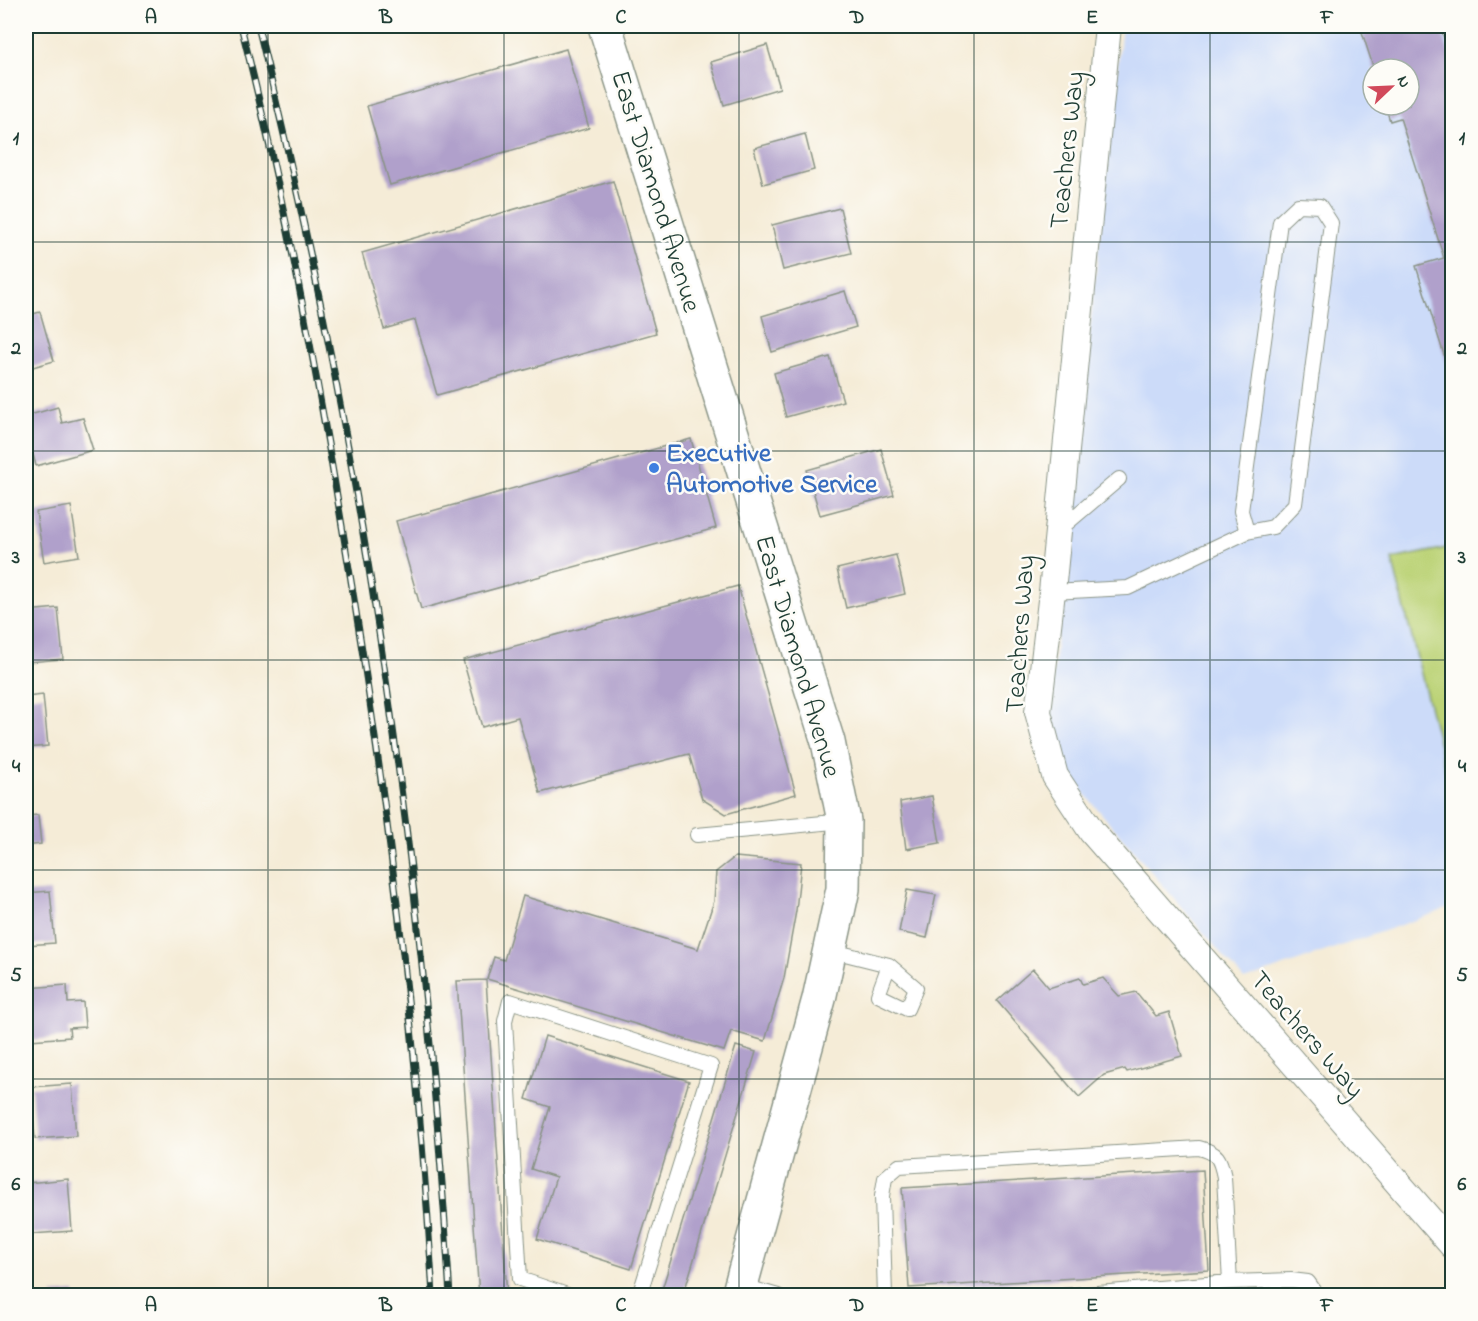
<svg xmlns="http://www.w3.org/2000/svg" width="1478" height="1321" viewBox="0 0 1478 1321" font-family="'Indie Flower',sans-serif">
	<rect width="100%" height="100%" fill="#fdfcf7"/>
	<filter id="ink" filterUnits="userSpaceOnUse"><feTurbulence type="fractalNoise" baseFrequency=".0167" numOctaves="2"/><feDisplacementMap in="SourceGraphic" scale="12" xChannelSelector="R" yChannelSelector="G"/><feConvolveMatrix kernelMatrix="1 2 1 2 8 2 1 2 1" color-interpolation-filters="sRGB"/></filter>
	<filter id="wash" filterUnits="userSpaceOnUse"><feTurbulence type="fractalNoise" baseFrequency=".008" numOctaves="4" result="noise"/><feDisplacementMap in="SourceGraphic" scale="24" xChannelSelector="R" yChannelSelector="G"/><feGaussianBlur stdDeviation="1.35" result="paint"/><feColorMatrix in="noise" values="0 0 0 0 0 0 0 0 0 0 0 0 0 0 0 0 0 1.4 0 .05"/><feComposite in="paint" operator="in"/></filter>
	<g filter="url(#wash)">
		<rect width="100%" height="100%" fill="#f5ecd7"/>
		<!-- built -->
		<path fill="#ccdbf9" fill-rule="evenodd" d="M1122,26H1452V907L1244,980L1065,771L1049,713ZM1373,69H1409V105H1373Z"/>
		<!-- green -->
		<path fill="#bcd377" stroke="#6e8856" stroke-width="1.5" d="M1452,547V787L1446,772L1392,559Z"/>
		<g id="blocks">
			<!-- building -->
			<path fill="#b0a0cb" d="M1360,26H1440L1449,53L1452,52V380L1416,266L1444,258L1400,118L1390,121L1385,105H1409V69H1374Z
				M767,45L780,88L724,105L711,62Z
				M566,49L589,128L390,185L367,106Z
				M805,134L814,170L763,184L754,148Z
				M613,181L656,333L437,395L415,320L384,329L362,253Z
				M840,208L851,253L783,270L772,225Z
				M845,291L856,327L772,352L762,316Z
				M40,312L54,361L26,369V316Z
				M830,357L843,401L786,417L774,373Z
				M58,407L62,423L83,418L93,450L36,466L26,427V416Z
				M691,439L716,528L421,609L396,521Z
				M881,449L894,495L820,515L807,470Z
				M71,506L79,556L44,562L36,512Z
				M896,555L905,594L846,608L837,569Z
				M738,586L796,794L726,814L702,799L689,754L540,793L518,717L482,727L463,660Z
				M58,608L63,659L27,662L26,611Z
				M43,695L48,746L26,748V697Z
				M932,796L940,843L906,849L900,802Z
				M38,815L41,844L26,846V816Z
				M735,857L801,863L796,911L784,978L765,1041L731,1031L724,1051L487,979L494,957L504,960L523,896L698,949L714,901L716,872Z
				M907,890L936,895L927,938L899,932Z
				M50,891L55,943L26,945V893Z
				M1033,969L1049,988L1080,978L1083,984L1103,978L1119,996L1136,992L1156,1016L1169,1012L1182,1056L1127,1072L1125,1069L1104,1075L1079,1097L997,1001Z
				M486,980L507,1296H479L457,981Z
				M67,985L68,1003L83,1002L85,1027L69,1028L70,1037L30,1040L27,988Z
				M545,1036L689,1081L631,1269L537,1239L556,1177L531,1169L550,1107L526,1099Z
				M736,1046L756,1052L683,1296H660Z
				M72,1084L76,1136L35,1139L31,1087Z
				M1203,1170L1209,1270L909,1288L902,1188Z
				M68,1179L72,1231L32,1234L27,1183Z
				M75,1292V1296H53V1294Z"/>
		</g>
	</g>
	<g filter="url(#ink)">
		<use href="#blocks" fill-opacity="0" stroke="#8a9486" stroke-width="1.5"/>
		<g fill="none" stroke-linecap="round" stroke-linejoin="round">
			<!-- service casing -->
			<g stroke="#8a9486" stroke-width="16">
				<path id="service" d="M1059,530L1119,479
					M1052,592L1128,588L1247,532L1273,527L1295,504L1331,223L1320,206L1298,205L1280,222L1241,511L1247,532
					M697,835L844,821
					M829,950L889,965L916,988L907,1009L878,995L889,965
					M740,1285L778,1296
					M570,1296L520,1279L505,1021L510,1001L711,1066L639,1296
					M885,1296L882,1196L885,1178L899,1166L1199,1148C1218,1153 1220,1158 1224,1177L1230,1282L1291,1280L1308,1282L1318,1296
					M1062,1296L1230,1282"/>
			</g>
			<!-- minor casing -->
			<g stroke="#8a9486" stroke-width="28">
				<path id="minor" d="M1108,26L1052,592L1038,712L1055,776L1092,832L1452,1245"/>
			</g>
			<!-- tertiary casing -->
			<g stroke="#8a9486" stroke-width="36">
				<path id="tertiary" d="M605,26L828,742L844,821L843,889L819,999L738,1296"/>
			</g>
			<!-- service -->
			<use href="#service" stroke="#fff" stroke-width="14"/>
			<!-- minor -->
			<use href="#minor" stroke="#fff" stroke-width="26"/>
			<!-- tertiary -->
			<use href="#tertiary" stroke="#fff" stroke-width="33"/>
			<!-- rail casing -->
			<g stroke="#1f3d34" stroke-width="7">
				<path id="rail" d="M241,26C284,195 316,367 344,538C386,789 418,1042 433,1296
					M258,26C361,441 423,868 450,1296"/>
			</g>
			<!-- rail -->
			<use href="#rail" stroke="#fdfcf7" stroke-width="4.5" stroke-dasharray="14" stroke-linecap="butt"/>
		</g>
	</g>
	<!-- grid -->
	<path fill="none" stroke="#1f3d34" stroke-width="1.5" stroke-opacity="0.55" d="M268,26V1296M504,26V1296M739,26V1296M974,26V1296M1210,26V1296M26,242H1452M26,451H1452M26,660H1452M26,870H1452M26,1079H1452"/>
	<!-- markers -->
	<circle fill="#3f7fe0" stroke="#fdfcf7" stroke-width="2" cx="654" cy="468" r="6"/>
	<g text-anchor="middle" stroke-width="5" stroke-linejoin="round" paint-order="stroke">
		<!-- street labels -->
		<g font-size="27" fill="#1f3d34" stroke="#fdfcf7">
			<text transform="translate(1066 150) rotate(-84)" y="9">Teachers Way</text>
			<text transform="translate(657 191) rotate(73)" y="9">East Diamond Avenue</text>
			<text transform="translate(1019 634) rotate(-86)" y="9">Teachers Way</text>
			<text transform="translate(799 656) rotate(74)" y="9">East Diamond Avenue</text>
			<text transform="translate(1308 1034) rotate(49)" y="9">Teachers Way</text>
		</g>
		<!-- shop labels -->
		<g font-size="27" font-weight="bold" fill="#366cbe" stroke="#fdfcf7" text-anchor="start">
			<text x="666" y="461">Executive<tspan x="666" dy="31">Automotive Service</tspan></text>
		</g>
	</g>
	<!-- margin -->
	<rect width="1478" height="1321" fill="none" stroke="#fdfcf7" stroke-width="66"/>
	<!-- north arrow -->
	<g transform="translate(1391 87) rotate(67)"><circle r="28" fill="#fdfcf7" stroke="#a4b0a9" stroke-width="1.5"/>
	<path d="M0-4.5L10 22L0 15L-10 22Z" fill="#d1495b"/>
	<text y="-9" font-size="16" font-weight="bold" text-anchor="middle" fill="#1f3d34">N</text>
	</g>
	<rect x="33" y="33" width="1412" height="1255" fill="none" stroke="#1f3d34" stroke-width="2"/>
	<g font-size="20" text-anchor="middle" font-weight="bold" fill="#1f3d34">
		<text x="151" y="23">A</text>
		<text x="386" y="23">B</text>
		<text x="621" y="23">C</text>
		<text x="857" y="23">D</text>
		<text x="1092" y="23">E</text>
		<text x="1327" y="23">F</text>
		<text x="16" y="144">1</text>
		<text x="1462" y="144">1</text>
		<text x="16" y="354">2</text>
		<text x="1462" y="354">2</text>
		<text x="16" y="563">3</text>
		<text x="1462" y="563">3</text>
		<text x="16" y="772">4</text>
		<text x="1462" y="772">4</text>
		<text x="16" y="981">5</text>
		<text x="1462" y="981">5</text>
		<text x="16" y="1190">6</text>
		<text x="1462" y="1190">6</text>
		<text x="151" y="1311">A</text>
		<text x="386" y="1311">B</text>
		<text x="621" y="1311">C</text>
		<text x="857" y="1311">D</text>
		<text x="1092" y="1311">E</text>
		<text x="1327" y="1311">F</text>
	</g>
</svg>
